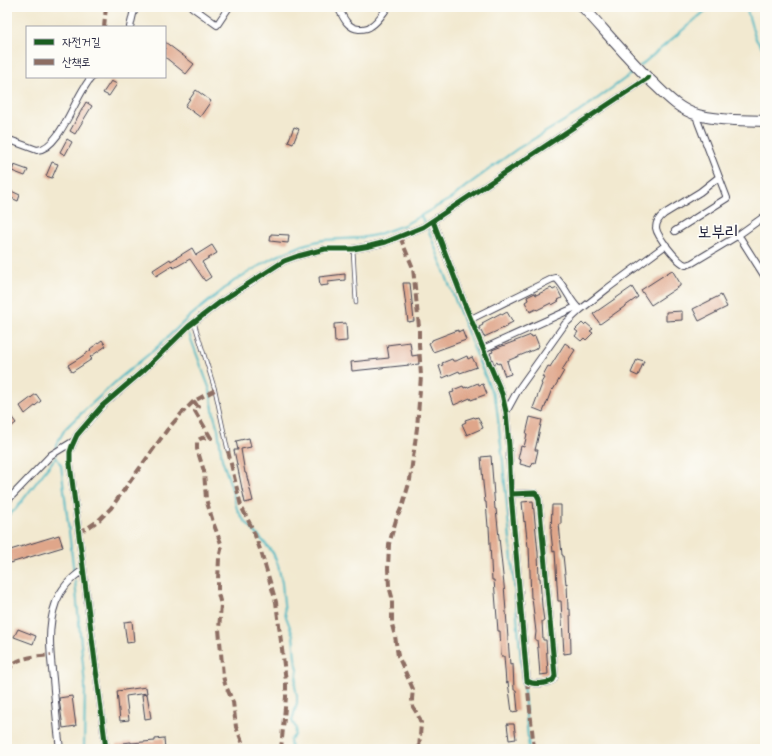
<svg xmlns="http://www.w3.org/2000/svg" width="772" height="756" viewBox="0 0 772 756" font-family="Dekko,'Poor Story',sans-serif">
	<rect width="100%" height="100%" fill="#fdfcf7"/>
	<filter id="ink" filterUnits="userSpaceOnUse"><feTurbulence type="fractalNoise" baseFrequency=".025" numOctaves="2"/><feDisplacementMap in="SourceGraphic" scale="8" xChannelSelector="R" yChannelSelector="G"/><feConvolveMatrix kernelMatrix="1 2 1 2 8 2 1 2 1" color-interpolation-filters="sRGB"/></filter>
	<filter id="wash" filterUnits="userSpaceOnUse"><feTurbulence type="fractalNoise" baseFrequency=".012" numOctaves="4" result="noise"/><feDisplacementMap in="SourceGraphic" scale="16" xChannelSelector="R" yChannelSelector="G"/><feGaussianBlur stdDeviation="0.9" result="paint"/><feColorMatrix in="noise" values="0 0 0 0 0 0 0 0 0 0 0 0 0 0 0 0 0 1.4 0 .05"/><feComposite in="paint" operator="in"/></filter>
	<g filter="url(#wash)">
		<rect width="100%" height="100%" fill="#f2e9d0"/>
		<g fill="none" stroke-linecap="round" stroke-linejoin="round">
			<!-- stream -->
			<path stroke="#49b7c3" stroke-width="2" d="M746,7L754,34L757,41L765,51
				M640,66L710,7
				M421,216L424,222
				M428,229L477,357L496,402L503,462L529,749
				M189,334L210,390L214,416L218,429L222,459L231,486L237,509L243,519L263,541L273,553L278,565L282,583L285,614L293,635L295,658L298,669L295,686L297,695V703L292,721L296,728L295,735L290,740L291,749
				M56,449V445L65,429L73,421L121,377L154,350L189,317L234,281L269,260L286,252L306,244L323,240L360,238L376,235L404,225L452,198L465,187L517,149L579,112L627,77L635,71
				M56,457L61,465L74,573
				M7,516L15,510L56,457V454
				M75,581L85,686L84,749"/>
		</g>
		<g id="blocks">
			<!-- building -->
			<path fill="#dfa68a" d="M165,42L194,64L186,74L165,57Z
				M111,81L117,84L109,96L103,93Z
				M196,90L211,101L200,117L185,106Z
				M86,102L92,106L75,134L70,131Z
				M294,127L299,129L293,144L288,142Z
				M67,139L72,142L65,155L60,152Z
				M52,162L58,164L52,178L46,176Z
				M14,165L28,170L25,176L12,171Z
				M7,189L20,195L18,201L7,196Z
				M271,234L289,235L288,243L270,241Z
				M212,245L217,253L202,262L211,277L205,281L190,259L174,268L172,266L156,276L153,270L170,259L171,261L192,248L196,255Z
				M672,270L680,283V286L651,305L641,290Z
				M345,274V280L328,282V285L320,286L319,277Z
				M403,283H410L414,321L408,322Z
				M632,287L638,297L600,324L593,314Z
				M551,288L553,290L557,288L562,298L558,300L559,301L552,305L551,303L537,310L536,309L530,312L525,302L528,300L527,297L535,293L536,295Z
				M721,295L727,307L699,321L693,309Z
				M682,311V320L666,321V312Z
				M507,312L513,322L507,325L508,326L484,337L479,327L483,325L482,323L501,313L502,315Z
				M346,323L347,341L335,342L334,324Z
				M582,323L584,325L586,323L593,329L590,331L593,333L586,340L584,338L581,341L575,336L578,332L575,330Z
				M458,330V332L462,330L466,340L433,352L429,343L432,341V340Z
				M531,335L532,337L535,336L539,346L536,348V349L507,361L511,374L505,376L500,363L498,364L497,362L494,364L490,353L493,352L492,350Z
				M102,340L106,346L90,357L92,359L72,372L68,365L81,357L91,350L90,349Z
				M410,342L412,356L418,355L419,364L352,371L351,362L389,358L387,345Z
				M565,343L575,350L562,370L564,371L553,390L552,389L543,412L533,408L542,384L541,383L544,378L542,377L548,366L550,367Z
				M467,356L468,359L472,357L477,367L460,373L459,371L443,378L439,366L443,365L442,363L452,359L453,361H456Z
				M637,359L644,361L638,376L631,373Z
				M478,383L479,385L483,384L487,394L471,400L470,398L454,405L450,393L454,392L453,390L463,386L464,388L466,387V388Z
				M36,394L41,401L25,414L20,406Z
				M7,411L16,423L7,430Z
				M474,417L475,418L478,417L483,428L467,435L462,424L466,422L465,420Z
				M530,417L542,420L536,446L535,450H538L535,463L533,462L531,467L520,464L521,460L518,459L521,446L524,447L527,434H526Z
				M249,438L251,447L241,449L245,473H246L253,501L245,503L234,450H238L236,441Z
				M491,456L495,509H496L504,585L510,665L513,664L514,690H516L518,711L512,712L508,682L506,683L504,656H501L500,631H498L494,580H492L489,527H488L486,502H485L483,483L481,457Z
				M533,501L538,553L539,578H540L542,606L544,621H542L543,640H546L548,674L540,675L538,649L537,640H535L536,632L532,598H531L529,547H528L525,521L524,522L522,502Z
				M552,505H561V524H559L562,555H563L566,584L567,583L568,609H570L571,653L564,654L561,601H558L555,551L553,552L551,533Z
				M59,535L63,547L7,564V551Z
				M132,621L134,642L127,643L124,622Z
				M18,629L36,636L33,644L14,637Z
				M146,687L147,693L126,696L129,720L120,721L117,691Z
				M147,694L151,718L145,719L142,695Z
				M72,696L76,726L63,728L59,698Z
				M507,724H514L516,739L509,740Z
				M164,738L165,749H116V745L123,744V743L131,742V743L155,741V739Z"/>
		</g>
	</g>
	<g filter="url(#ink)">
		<use href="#blocks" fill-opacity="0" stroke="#414051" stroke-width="1"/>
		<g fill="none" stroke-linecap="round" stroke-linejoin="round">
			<!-- lane casing -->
			<g stroke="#414051" stroke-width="4.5">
				<path id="lane" d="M353,249L356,303
					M194,322L215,390L228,451"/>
			</g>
			<!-- street casing -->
			<g stroke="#414051" stroke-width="8">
				<path id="street" d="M192,7L217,25L229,7
					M338,7C343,17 347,28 359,29C363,29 368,29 371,26C378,22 383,13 388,7
					M130,27L133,14L136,7
					M7,139L37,150C61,149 76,92 92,77
					M719,177L700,192L664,214C660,217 656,222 656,228C657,236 678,263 686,265L692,263L737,236L741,239L765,277
					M433,221L465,305L502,394L506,412L509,446L511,494L527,681C534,685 546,684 553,680L555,676L539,499L537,495L535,493L511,494
					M675,231L727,198L698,122L696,114
					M737,236L765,216
					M471,319L552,279L556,278C566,287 570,302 580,310
					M483,349L576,307
					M506,412L518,390L565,324L580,310L608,288L666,245
					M7,501L51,455L74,441
					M60,749C57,726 55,702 53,679C50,653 47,626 56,602C61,589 71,578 83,570
					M106,749L70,464V452L72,446L77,435L102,406L144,370L189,326L223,300L284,261L298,256L325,249H353L370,246L386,242L423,227L648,78"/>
			</g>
			<!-- primary casing -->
			<g stroke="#414051" stroke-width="12">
				<path id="primary" d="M583,7C605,31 626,56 649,79C664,93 677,109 698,115C719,121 743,120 765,121"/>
			</g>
			<!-- lane -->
			<use href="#lane" stroke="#fff" stroke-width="3"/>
			<!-- street -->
			<use href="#street" stroke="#fff" stroke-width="6"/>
			<!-- primary -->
			<use href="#primary" stroke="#fff" stroke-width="10"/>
			<!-- quiet -->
			<path stroke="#8d6e63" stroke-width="4" stroke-dasharray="8 4" stroke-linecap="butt" d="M104,27L106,7
				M90,78L91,77
				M400,237L413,268L419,327V345L421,376L417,428L410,480L403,504L396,520L389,544L388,569L389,586L392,597V625L395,636L398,656L413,689L412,699L413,707L418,715L421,723L419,749
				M194,401L198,407L195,411L211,438C205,437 201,437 197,441V449L204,471L206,499L214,525L222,546L219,558L218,580V593L221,605L219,629L223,676L225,684L233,702L236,727L243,744L247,749
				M228,451L241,506L253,530L262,555L276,602L286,681V697L281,749
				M78,531L86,529L99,520L111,508L167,430L181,414L194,401L215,390
				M7,672C9,670 11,667 13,664C21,657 40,656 51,655
				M527,681L534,749"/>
			<!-- cycleway casing -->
			<g stroke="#fdfcf7" stroke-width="8">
				<path id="cycleway" d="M433,221L465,305L502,394L506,412L509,446L511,494L527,681C534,685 546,684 553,680L555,676L539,499L537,495L535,493L511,494
					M106,749L70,464V452L72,446L77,435L102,406L144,370L189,326L223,300L284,261L298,256L325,249H353L370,246L386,242L423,227L648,78"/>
			</g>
			<!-- cycleway -->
			<use href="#cycleway" stroke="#1b5e20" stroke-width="5"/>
		</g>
	</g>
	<g text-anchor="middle" stroke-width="3.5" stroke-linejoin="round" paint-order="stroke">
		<!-- quarter labels -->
		<g font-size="17" fill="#22223b" stroke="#fdfcf7">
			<text x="718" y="237">보부리</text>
		</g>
	</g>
	<!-- margin -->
	<rect width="772" height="756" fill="none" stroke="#fdfcf7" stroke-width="24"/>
	<!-- legend -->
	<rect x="26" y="26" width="140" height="52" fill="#fdfcf7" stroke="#a5a5ac"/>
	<rect x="34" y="39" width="20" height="6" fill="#1b5e20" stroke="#a5a5ac"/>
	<text x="62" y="46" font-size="12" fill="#22223b">자전거길</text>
	<rect x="34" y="59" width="20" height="6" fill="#8d6e63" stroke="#a5a5ac"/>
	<text x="62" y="66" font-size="12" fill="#22223b">산책로</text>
</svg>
